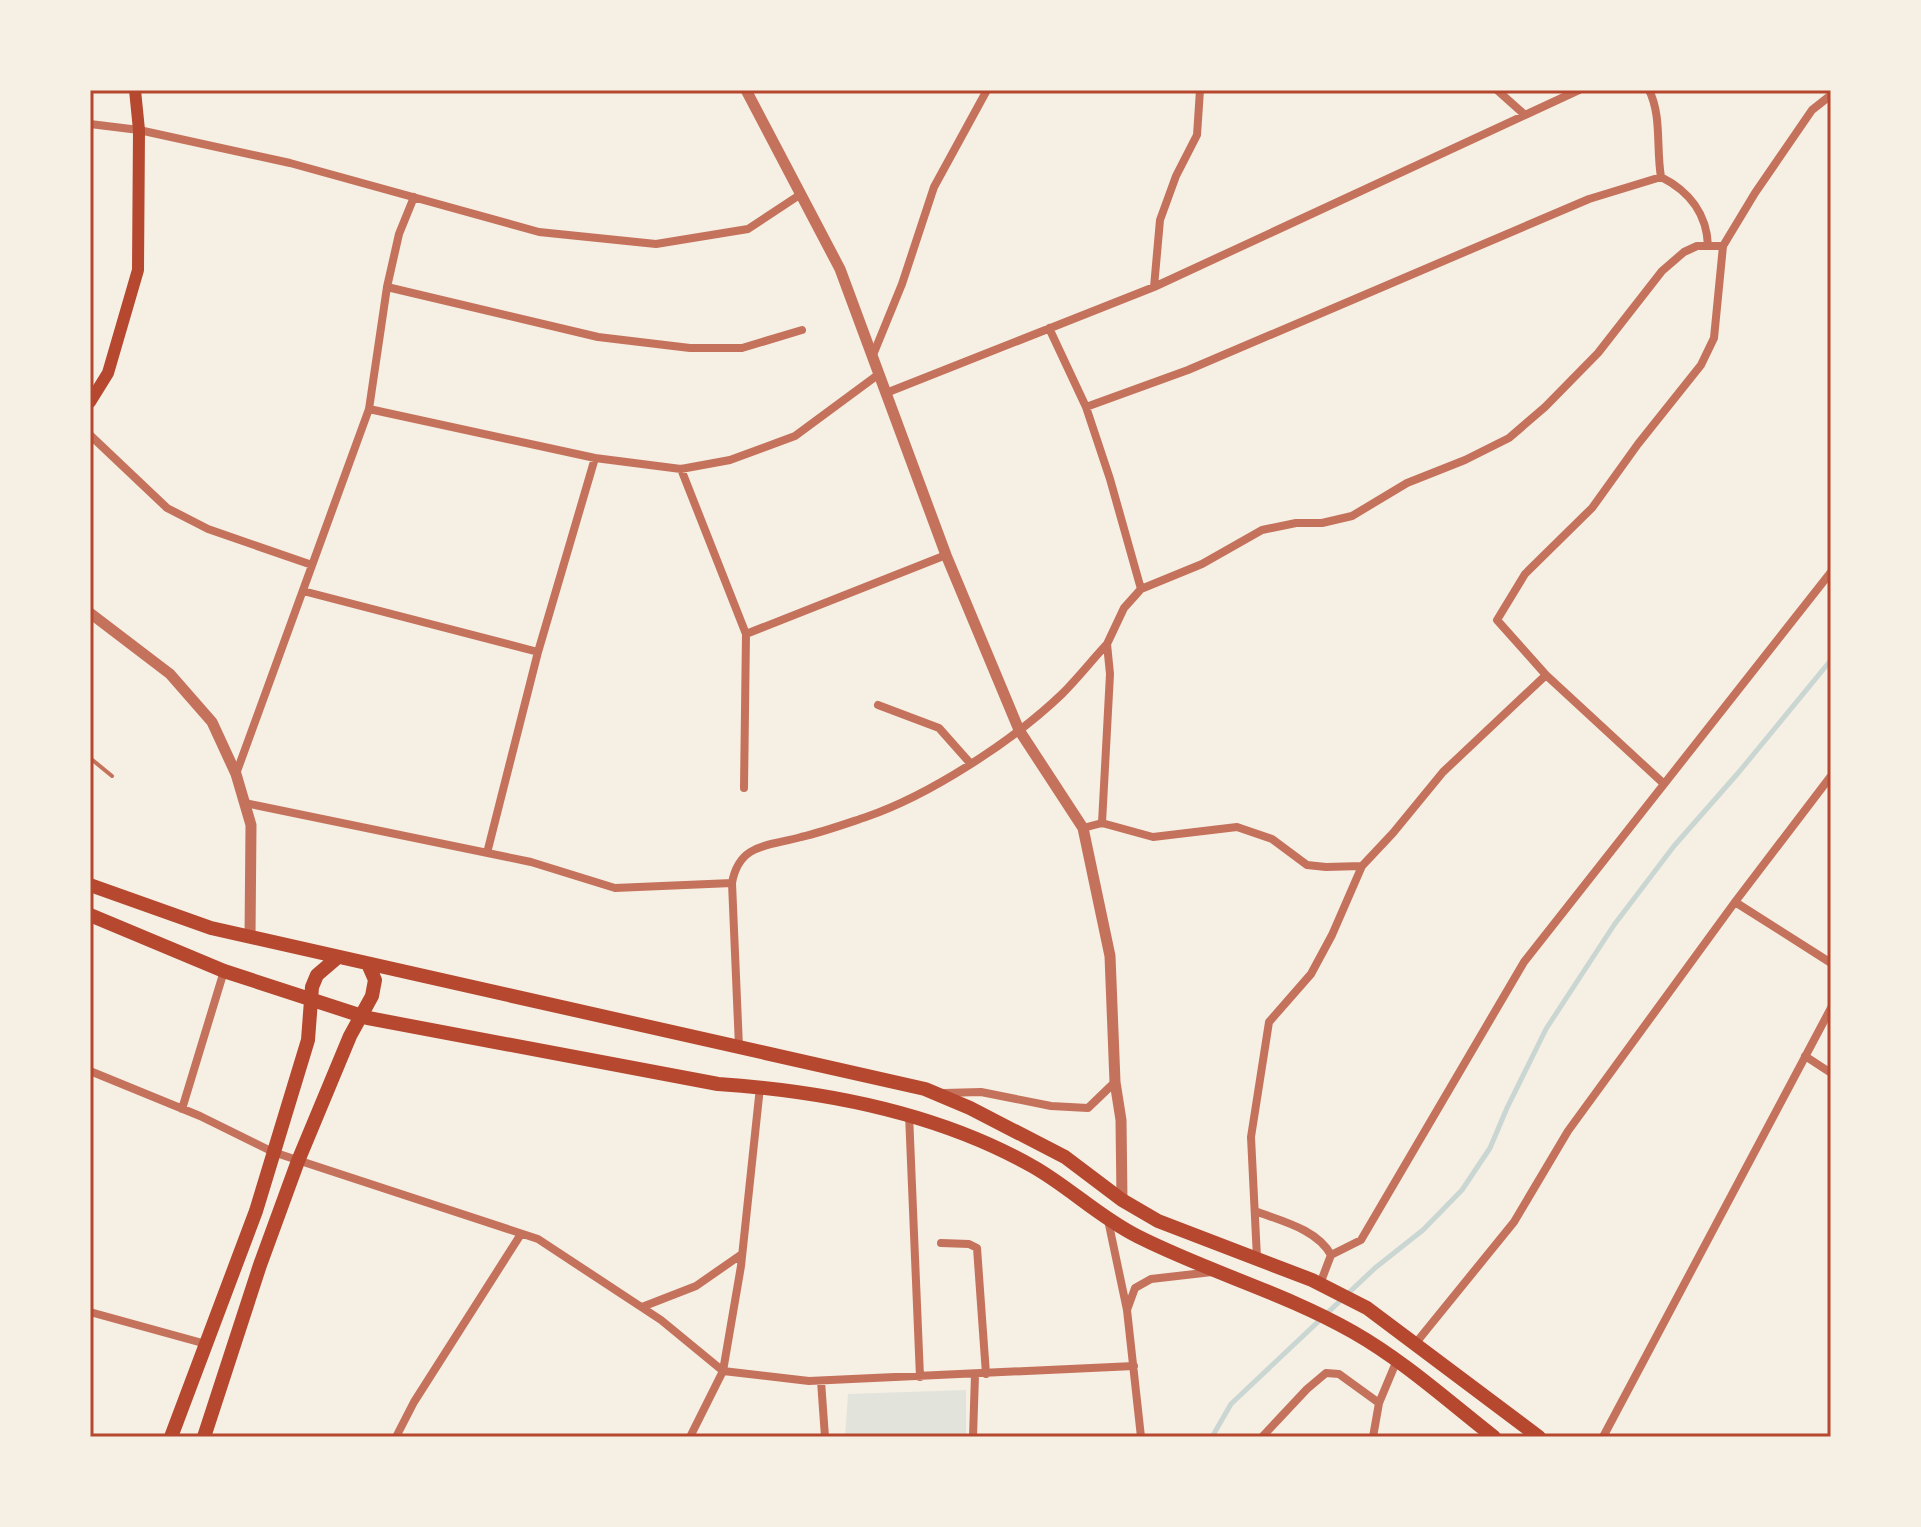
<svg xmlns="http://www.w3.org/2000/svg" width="1921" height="1527" viewBox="0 0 1921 1527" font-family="'PT Sans Narrow',sans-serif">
	<rect width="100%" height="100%" fill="#f6efe4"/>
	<!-- green -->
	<path fill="#e2e4dc" d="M966,1390V1437H845L848,1394Z"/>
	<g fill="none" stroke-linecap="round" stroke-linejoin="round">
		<!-- stream -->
		<path stroke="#c9d6d2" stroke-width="5" d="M1212,1437L1231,1404L1375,1268L1423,1230L1462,1190L1490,1148L1507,1108L1546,1029L1614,925L1674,846L1739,772L1831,660"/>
		<!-- service -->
		<path stroke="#c5725c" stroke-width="4" d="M90,758L112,776"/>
		<!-- minor -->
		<path stroke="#c5725c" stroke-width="8" d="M1497,90L1525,115
			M1649,90C1662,116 1656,148 1661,177
			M90,124L139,130L290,163L539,232L656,244L748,229L801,194
			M387,287L598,337L690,348H742L802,330
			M1154,287L1160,220L1176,176L1197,135L1200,90
			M1049,328L1086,407L1110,479L1141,589
			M873,355L902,284L934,187L987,90
			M886,393L1154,287L1579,90
			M1086,407L1188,370L1589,199L1661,177C1689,191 1707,214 1708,246
			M369,409L595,458L681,469L730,460L795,436L879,374
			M90,435L167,508L208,529L312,565
			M681,469L746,634L744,788
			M303,591L538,652
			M746,634L946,555
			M1546,675L1663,783
			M878,705L939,728L970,763
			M236,774L369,409L387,287L399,234L414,197
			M245,803L531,862L615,888L732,883
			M1102,823L1153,837L1237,827L1272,839L1307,865L1326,867L1362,866
			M1083,828L1102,823L1110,674L1107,644L1124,608L1141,589L1202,564L1262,530L1296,523H1322L1352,516L1407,483L1465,460L1509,438L1545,407L1598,353L1662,271L1684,252L1697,246H1723
			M487,853L538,652L595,458
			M1735,902L1831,963
			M739,1047L732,883C739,843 769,846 801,837C823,832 845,824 866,817C930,795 1013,741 1062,694C1078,678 1092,660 1107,644
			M1805,1056L1831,1073
			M90,1071L200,1116L273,1152L538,1239L661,1320L723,1371L809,1381L1134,1366
			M944,1093L981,1092L1051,1106L1088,1108L1115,1082
			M182,1109L224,971
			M909,1114L920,1377
			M1255,1211C1281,1221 1317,1229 1331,1255L1320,1284
			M1108,1220L1127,1310L1141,1437
			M941,1243L969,1244L977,1248L986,1374
			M1331,1255L1361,1240L1524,962L1831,572
			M1257,1258L1251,1137L1269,1022L1311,974L1332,935L1362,866L1393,833L1443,772L1546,675L1497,620L1525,574L1592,508L1638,444L1701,365L1714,338L1723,246L1755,193L1812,110L1831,95
			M642,1307L696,1286L742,1254
			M1127,1310L1135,1288L1151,1279L1212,1272
			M90,1312L206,1344
			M1415,1344L1514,1222L1568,1131L1735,902L1831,776
			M821,1381L825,1437
			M396,1437L414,1402L521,1234
			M690,1437L723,1371L741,1266L760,1087
			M973,1437L975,1375
			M1262,1437L1307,1389L1326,1373L1339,1374L1379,1403
			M1373,1437L1379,1403L1397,1360
			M1603,1437L1831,1008"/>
		<!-- tertiary -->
		<path stroke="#c5725c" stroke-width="11" d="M746,90L840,269L946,555L1019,730L1083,828L1110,956L1115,1082L1121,1120L1122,1200
			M90,613L170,674L212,722L236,774L251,825L250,937"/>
		<!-- secondary -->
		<path stroke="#b5482f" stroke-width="12" d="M90,402L108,373L138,270L139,130L135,90"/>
		<!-- primary -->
		<path stroke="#b5482f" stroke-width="14" d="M90,885L211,928L925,1089L970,1108L1065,1157L1122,1200L1158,1221L1312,1280L1367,1308L1539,1437
			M90,915L224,971L368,1018L718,1084C824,1091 938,1113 1032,1166C1068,1186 1099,1217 1137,1236C1208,1272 1285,1293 1353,1332C1404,1361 1448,1401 1494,1437
			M171,1437L256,1211L308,1040L312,987L317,975L338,957
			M204,1437L260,1265L298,1161L350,1036L372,996L375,980L368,964"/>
	</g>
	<!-- border -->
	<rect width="1921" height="1527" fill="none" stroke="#f6efe4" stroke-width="184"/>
	<rect x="92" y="92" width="1737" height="1343" fill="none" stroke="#b5482f" stroke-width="3"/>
</svg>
